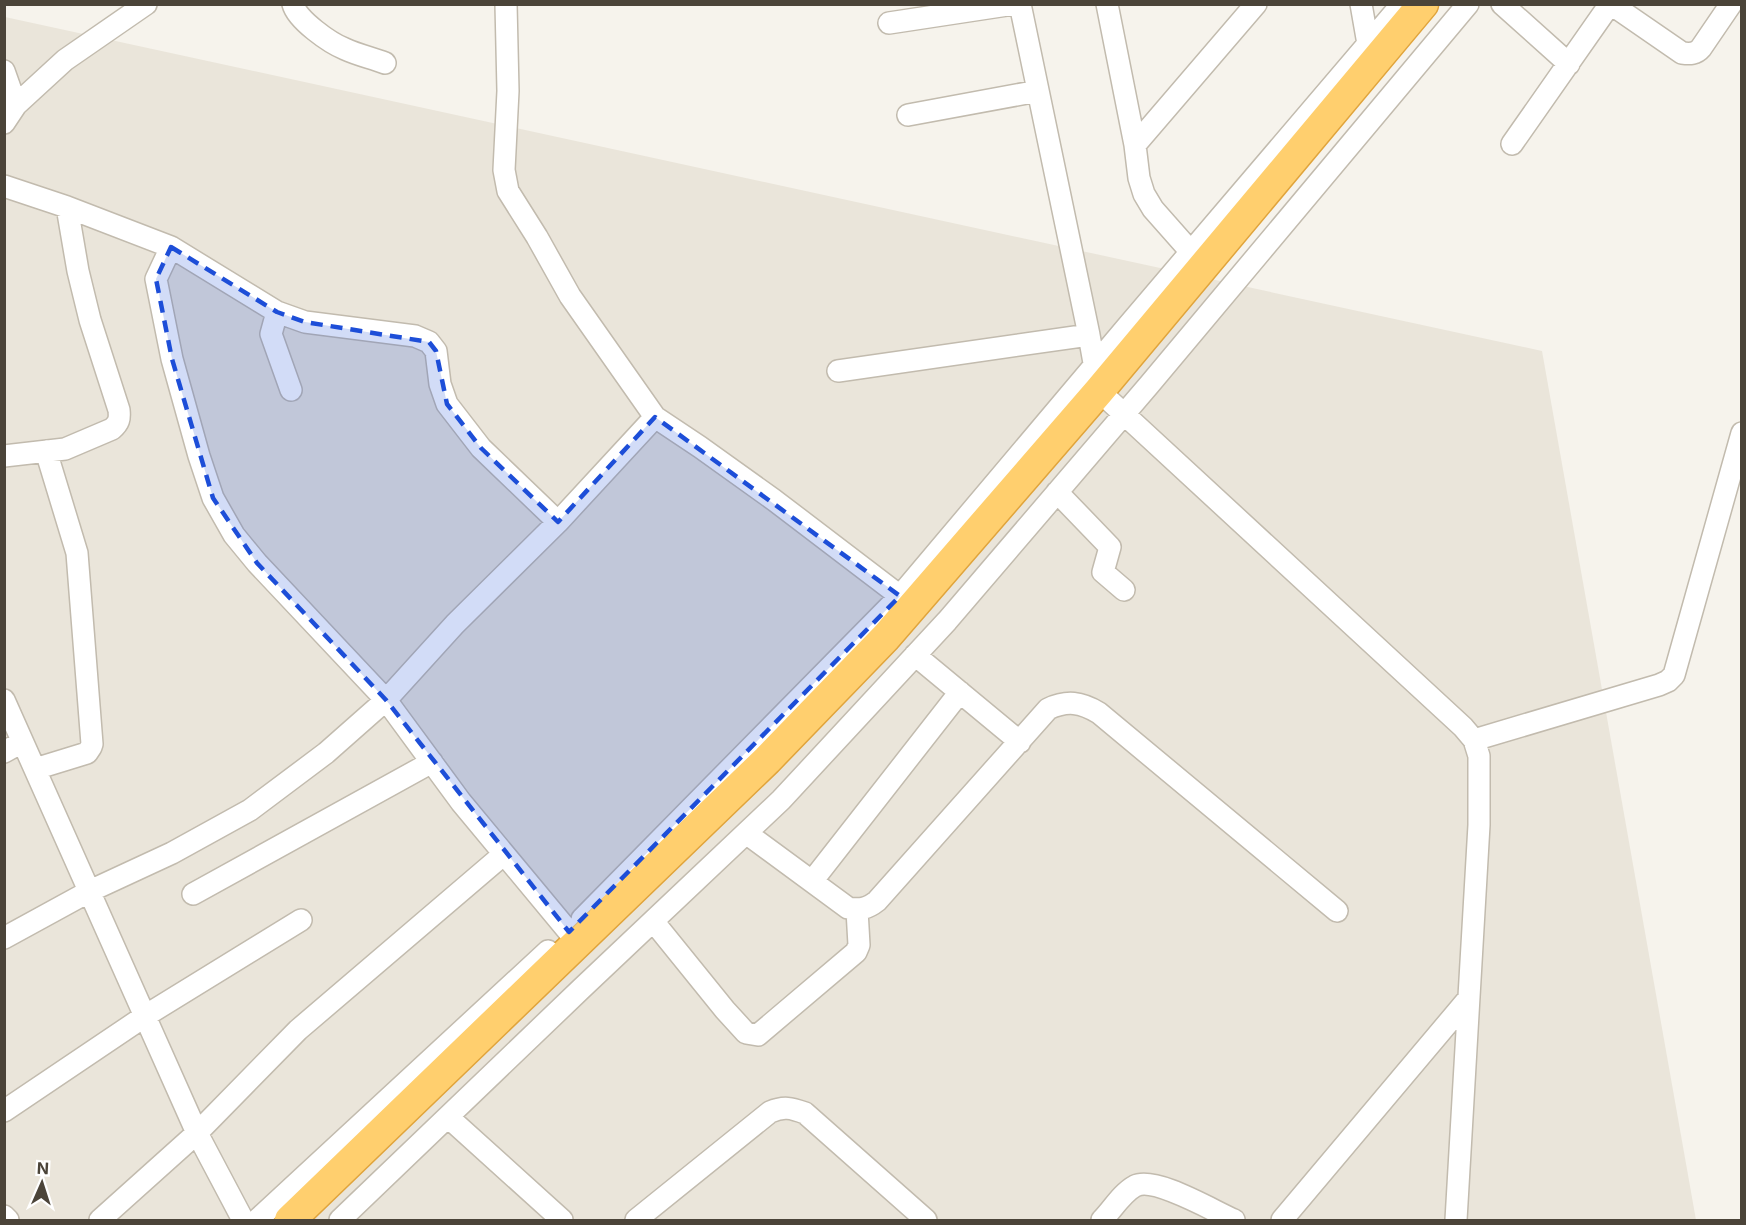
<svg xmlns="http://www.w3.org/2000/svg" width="1746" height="1225" viewBox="0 0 1746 1225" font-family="Inter,sans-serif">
	<rect width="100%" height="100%" fill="#f6f3ec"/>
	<!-- residential -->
	<path fill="#eae5da" d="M5,17L1542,351L1696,1220H5Z"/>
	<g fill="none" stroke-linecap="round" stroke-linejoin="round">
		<!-- minor casing -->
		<g stroke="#c2bbae" stroke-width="24">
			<path id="minor" d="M293,4C297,20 330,43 345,49C358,55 372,58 385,63
				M506,4L508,91L504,170L508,191L537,237L570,296L655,417L700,447L774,500L900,596
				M1020,4L1089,335L1099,391L1463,727L1474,740L1479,756V825L1456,1220
				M1107,4L1135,145L1139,178L1144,194L1153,209L1191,252
				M1361,4L1368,44
				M1502,4L1569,64
				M1611,4L1682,53C1690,54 1696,54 1701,48L1731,4
				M889,23L1014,4
				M4,71L16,105L4,123
				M16,105L65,60L146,4
				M908,115L1038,91
				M1512,144L1610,4
				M1135,145L1256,4
				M4,186L67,207L171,247L156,279L172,359L199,456L213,498L234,535L257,563L386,700L461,802L569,932
				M171,247L277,312L305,322L415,336L429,342L436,351L440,384L447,404L481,448L558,522
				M277,312L271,334L291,390
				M838,371L1089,335
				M4,456L65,449L112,429C119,423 120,419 119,410L90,320L78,271L67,207
				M1057,492L1110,547L1103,572L1124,590
				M915,655L1020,742
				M4,700L197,1133L243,1220
				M1474,740L1659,685L1668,681L1674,675L1742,433
				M4,752L22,742
				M35,769L87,753L91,747L92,744L77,553L46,451
				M746,833L848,908C860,910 867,909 877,901L1048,709C1067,700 1081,702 1099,713L1337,911
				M813,880L960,692
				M193,894L432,762
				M582,919L900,596L1126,328L1402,4
				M653,921L725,1010L746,1033L758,1035L856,952L859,945L857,910
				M4,938L90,891L172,853L250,810L326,753L386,700L455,624L558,522L655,417
				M4,1111L145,1016L301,920
				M448,1117L562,1220
				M4,1216L8,1220
				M100,1220L197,1133L298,1030L504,854
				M257,1220L548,951
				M340,1220L581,989L781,800L947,621L1149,385L1468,4
				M636,1220L770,1112C784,1106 791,1108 805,1113L926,1220
				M1102,1220C1112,1210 1122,1193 1135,1186C1155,1176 1213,1211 1234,1220
				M1282,1220L1469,998"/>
		</g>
		<!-- highway casing -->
		<g stroke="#e0a43c" stroke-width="33">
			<path id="highway" d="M290,1220L767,760L886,637L1099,391L1423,4"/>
		</g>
		<!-- minor -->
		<use href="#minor" stroke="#fff" stroke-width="21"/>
		<!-- highway -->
		<use href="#highway" stroke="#ffcf6e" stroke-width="30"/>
	</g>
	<!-- marked area -->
	<path fill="#1d4ed8" fill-opacity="0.2" stroke="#1d4ed8" stroke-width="4.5" stroke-dasharray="12 8" stroke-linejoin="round" d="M171,247L277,312L305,322L429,342L436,351L447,404L481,448L558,522L655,417L900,596L569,932L386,700L257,563L213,498L172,359L156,279Z"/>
	<!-- border -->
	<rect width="1746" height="1225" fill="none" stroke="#4b4439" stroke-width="12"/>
	<!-- north arrow -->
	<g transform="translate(42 1183) rotate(3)" stroke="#ffffff" stroke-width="4.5" paint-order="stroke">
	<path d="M0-4.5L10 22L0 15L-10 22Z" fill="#4b4439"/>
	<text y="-9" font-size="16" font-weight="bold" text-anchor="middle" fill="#4b4439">N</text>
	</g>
</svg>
